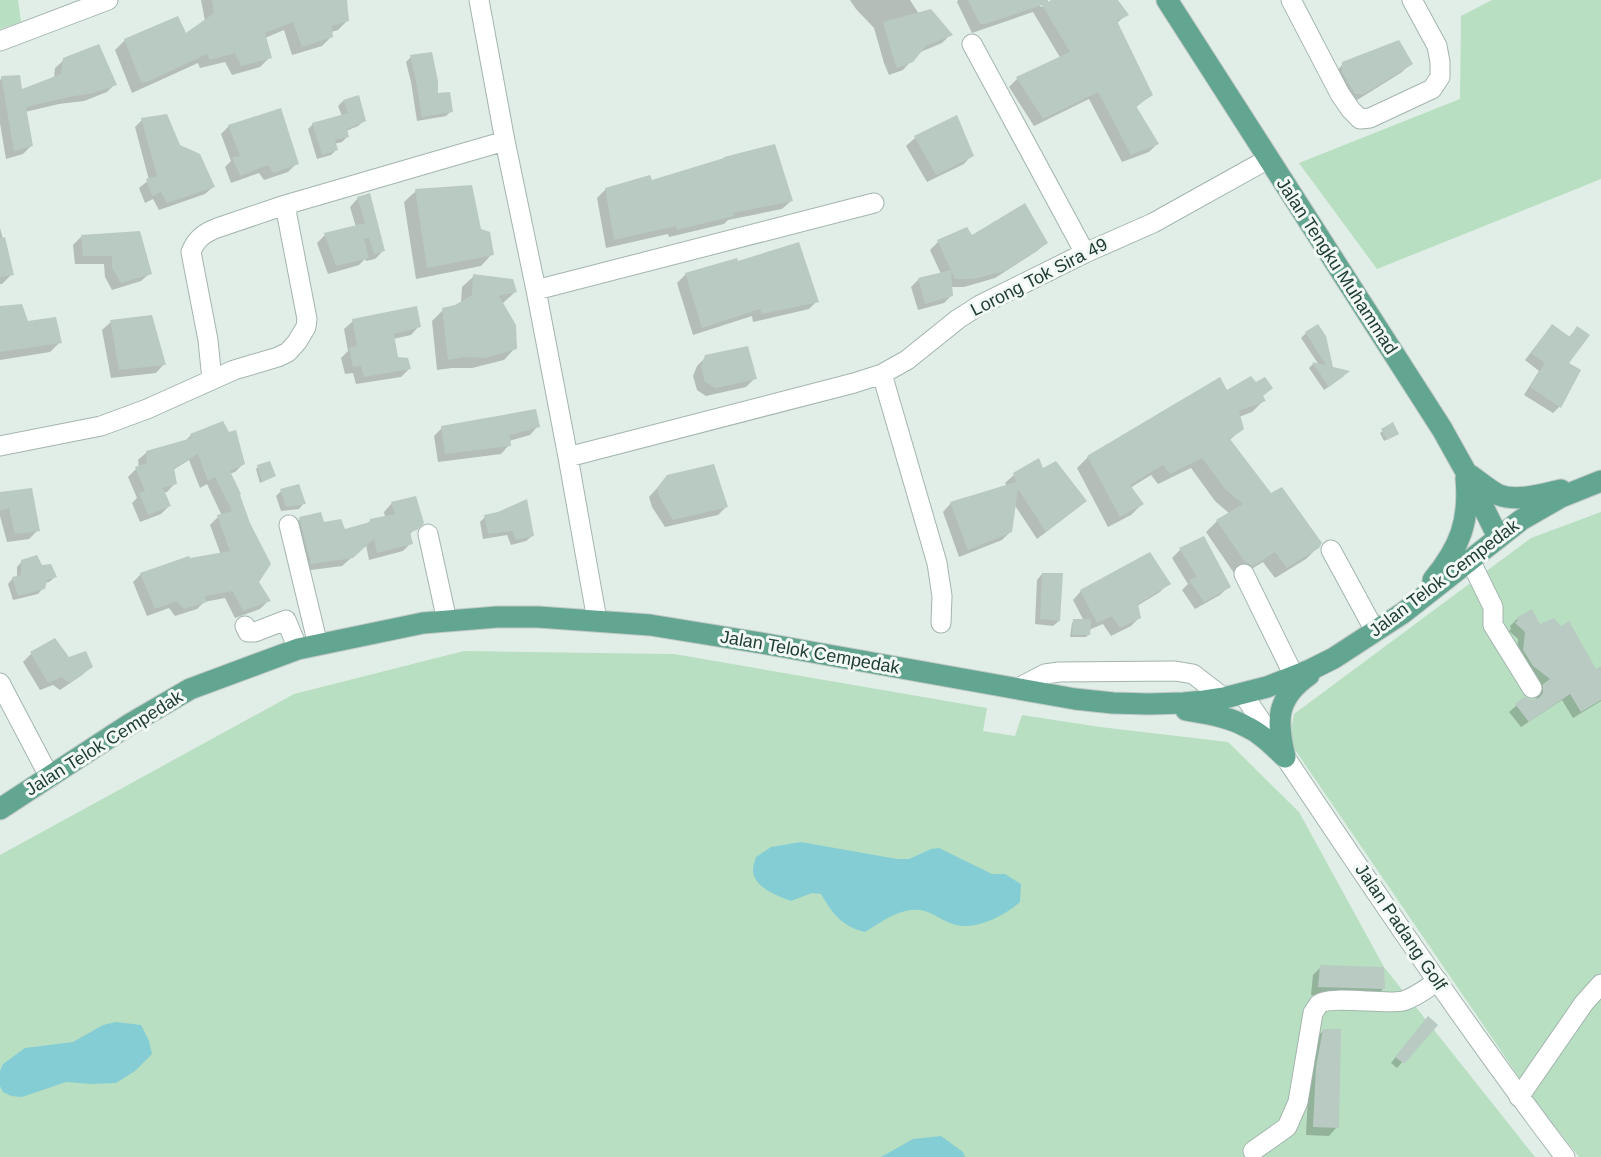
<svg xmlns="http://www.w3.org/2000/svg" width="1601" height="1157" viewBox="0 0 1601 1157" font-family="Helvetica,sans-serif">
	<rect width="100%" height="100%" fill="#e1ede7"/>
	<!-- green -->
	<path fill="#b8dfc1" d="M0,0H18L21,22L0,29Z
		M1492,0H1601V179L1377,269L1299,163L1460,99L1461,16Z
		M1601,512V1157H1579L1536,1102L1289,741L1294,714L1531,538Z
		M464,651L674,654L987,708L983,731L1015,736L1022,715L1100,727L1228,742L1299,812L1384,967L1535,1157H0V855L294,694Z"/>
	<!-- water -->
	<path fill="#85cdd5" d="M801,842L897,859H909L931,849L939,848L992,874H1005L1021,884L1020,902C1004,916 972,933 950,923C941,920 930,911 920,910C899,908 882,922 865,932C841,926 833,914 821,894L812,893L791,901C778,896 752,887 753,869C753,865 755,861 756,857L771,847Z
		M116,1022L141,1025L149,1041L152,1054L135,1071L116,1083L91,1084L66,1082L22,1097L11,1096L3,1092L0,1086V1071L3,1064L25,1048L73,1042L103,1025Z
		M941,1136L963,1152L965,1157H881L913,1139Z"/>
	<!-- shadow -->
	<path fill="#0003" d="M201,0H346L348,20L338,30L331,32V37L322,46L292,55L284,30L265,38L270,57L260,67L232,75L225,62L200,68L198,63L132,93L115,50L125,40L185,36L205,21Z
		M850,0H910L919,14L950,35L942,43L918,53L903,70L889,75L884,63L874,28L856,9Z
		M958,0H1037L1041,7L1055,0H1116L1127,14L1116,24L1151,95L1135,108L1157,144L1149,152L1122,162L1089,99L1034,126L1009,87L1017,79L1061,59L1033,12L972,33L957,2Z
		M411,57L436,95L451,111L446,116L417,121L411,82L406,62Z
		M64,60L115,84L107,92L84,101L59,104L25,112L31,146L23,154L6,159L0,123V80L2,78L21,91L54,79L55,68Z
		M1411,63L1402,72L1354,102L1335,73L1343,64Z
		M343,101L364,121L358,126L346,131L347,137L342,142L334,144L336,150L331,155L317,159L308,129L313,124L342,116L338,106Z
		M956,117L972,155L964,164L927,182L906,146L915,138Z
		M142,120L178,146L213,187L205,194L159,210L153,199L145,203L139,188L149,180L135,127Z
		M229,126L297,163L288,172L264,180L259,173L231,183L225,167L231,161L221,134Z
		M606,189L791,201L782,209L728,220L724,224L669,237L668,234L606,248L597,198Z
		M416,191L479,231L492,254L481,266L416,279L404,202Z
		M358,198L383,251L375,259L366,261L365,259L359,265L328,274L317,243L325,235L356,227L350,207Z
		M0,228L12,274L2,284H0Z
		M81,237L150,273L141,281L112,290L105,277L104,264H75L73,245Z
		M971,237L1046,243L1037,251L995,278L964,287H950L951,296L944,303L918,310L911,287L919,279L941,274L930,250L938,242Z
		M686,274L817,301L809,309L753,322L752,316L693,335L677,283Z
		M474,276L515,292L502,304L515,348L504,360L472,368H452L437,370L432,321L443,310L461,303L462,287Z
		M0,308L27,323L60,342L50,352L0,360Z
		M353,321L419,326L411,335L393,339L397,358L409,369L401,377L356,384L353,373L345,374L341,358L348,351L344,329Z
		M111,322L164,364L156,373L111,378L102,330Z
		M1577,328L1567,364L1560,406L1553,413L1524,395L1539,371L1525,360L1545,334L1568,338Z
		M1306,333L1331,368L1344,376L1324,390L1309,368L1313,364L1319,365L1301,338Z
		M706,357L755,378L746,387L706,396L697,390L693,376L697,366Z
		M1226,392L1261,397L1263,401L1252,412L1239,417L1242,428L1229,441L1271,496L1318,547L1306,559L1275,578L1263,562L1240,576L1234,573L1206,532L1217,521L1230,514L1215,501L1191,468L1158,484L1151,475L1130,488L1142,504L1131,515L1108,527L1077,468L1088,457Z
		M1392,424L1397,434L1384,441L1380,433Z
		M538,426L530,435L509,441V445L501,454L438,462L434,436L442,428Z
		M191,435L243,464L235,472L229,474L257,582L268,601L260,609L235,618L225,598L204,602L197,609L175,616L169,608L147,616L133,582L141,574L189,560L221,555L210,525L218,517L222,516L207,484L200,488L189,460L173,470L175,483L167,492L163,493L169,506L161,514L140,522L132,503L137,498L128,477L136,469L139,468L138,460L147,452L184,442Z
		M258,467L274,476L260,483L256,469Z
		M1042,470L1076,509L1037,539L1014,504L1011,531L1002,540L959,557L943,512L951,503L1007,486L1005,483L1014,475Z
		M668,476L726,507L718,515L665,527L652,507L649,497Z
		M281,491L304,503L299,509L281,511L276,496Z
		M0,494L38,530L29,539L7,542L0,516Z
		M392,503L422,522L409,535L411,543L403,551L369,560L366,545L342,566L303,571L292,527L300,519L323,524L344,531L366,525L370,521L385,517L384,512Z
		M485,517L532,536L526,541L511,545L507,535L483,539L480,522Z
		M1203,538L1228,587L1220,595L1195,609L1182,590L1188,584L1172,558L1180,550Z
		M22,561L41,567L55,577L49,582L44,583L43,588L38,594L13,600L8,584L13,578H17V567Z
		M1042,574L1059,621L1053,626L1035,624L1037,580Z
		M1168,583L1160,592L1137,606L1139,618L1131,626L1111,636L1103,624L1089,630V634L1086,637H1070L1072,623L1074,621H1084L1073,600L1081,591Z
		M1531,612L1540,626L1595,671L1601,672V701L1573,718L1562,700L1521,727L1509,712L1524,699L1536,701L1537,693L1543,686L1526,674L1516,658L1518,639L1509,631L1511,629L1510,626L1517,619Z
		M31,654L69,659L91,666L82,675L60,690L53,685L40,690L23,662Z
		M1321,967L1383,989L1375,997L1311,995L1313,975Z
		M1423,1023L1435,1025L1397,1068L1391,1063Z
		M1324,1030L1337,1127L1329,1136L1306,1135L1309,1077L1315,1039Z"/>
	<!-- building -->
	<path fill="#b9cac2" d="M212,0H347L349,21L332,26L333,37L302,47L293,22L265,33L272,58L241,66L235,53L210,60L207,54L147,82H141L124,39L178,16L186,33L214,13Z
		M968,0H1048V2L1051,0H1118L1129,15L1117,21L1153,95L1136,106L1159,144L1131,155L1098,92L1043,119L1016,77L1070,52L1042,5L985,24H980Z
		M931,9L953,35L926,46L913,62L897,68L892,54L883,22Z
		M1399,40L1413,64L1364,94H1355L1342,72V62Z
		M99,44L117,85L93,93L69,97L26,107L33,146L14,151L1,76L20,75L22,89L61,74L63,58Z
		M432,52L438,81V93L450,92L453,112L422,117L415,76L410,55Z
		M359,95L366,121L347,129L349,137L335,140L338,150L322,155L312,123L348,113L343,100Z
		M281,108L299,164L273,173L268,165L240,176L232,157L240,156L228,125Z
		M167,114L180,145L200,154L215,187L167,203L161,192L152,196L146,179L157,176L141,118Z
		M957,115L974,156L936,175L914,136Z
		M775,144L793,201L733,213L734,216L677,230L676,226L614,240L605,188L650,175L652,180L724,158V157Z
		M472,185L481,229L490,232L494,255L427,268L415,189Z
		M370,193L385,251L374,254L369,238L364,239L369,258L336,266L324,233L365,223L357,197Z
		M1025,203L1048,243L1005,271L973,279H955L937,240L967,227L972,235Z
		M140,231L152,274L121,283L112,268V256H83L81,235Z
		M5,237L14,275L0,277V238Z
		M799,242L819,302L762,314L760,309L702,328L685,273L737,258L738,261Z
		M951,270L953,296L925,304L918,278Z
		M473,274L513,279L517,292L499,296L516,325L517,349L485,358L464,357L448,360L442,308L455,305L472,295Z
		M22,304L28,321L56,317L62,343L0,352V306Z
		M417,306L421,327L394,334L398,357L408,358L411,369L364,377L361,366L353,367L349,348L357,346L352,319Z
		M152,315L166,365L119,370L110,320Z
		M1318,324L1326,336L1333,367L1350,371L1329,387L1312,362L1326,365L1305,332Z
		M1552,324L1570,337L1577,326L1590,335L1569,363L1581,370L1561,408L1530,387L1545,363L1531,353Z
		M748,346L757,379L716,388L705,382L701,367L705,355Z
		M1251,376L1256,382L1265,377L1273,388L1263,396L1266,401L1239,411L1244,429L1230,439L1271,493L1282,487L1322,543L1319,548L1287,568L1275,552L1253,566L1245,562L1216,520L1243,504L1226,490L1202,458L1170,474L1163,465L1130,485L1144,504L1120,517L1087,456L1220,377L1227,390Z
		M536,409L540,427L510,435L511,446L445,454L441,426Z
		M223,421L229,432L236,430L245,464L230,471L241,494L240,495L250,523L271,564L259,582L271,601L243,611L233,591L205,596L207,602L184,609L177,601L155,609L140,573L189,556L190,558L230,551L217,515L232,511L215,477L208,481L198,454L174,468L177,484L163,488L171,506L148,515L139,493L145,491L135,467L147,463L146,451L192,438L190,434Z
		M1393,422L1399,434L1387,440L1381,429Z
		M1039,458L1043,468L1056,461L1087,501L1046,532L1018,489L1012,532L968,550L950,502L1016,482L1013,473Z
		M270,461L276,476L262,482L257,465Z
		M714,464L728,507L673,520L660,498L657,488L667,475Z
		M299,484L306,504L286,507L280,489Z
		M32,488L40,531L15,534L9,508L0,511V492Z
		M416,496L424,523L417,530L410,532L413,544L377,553L374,539L353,558L311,564L299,517L321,512L324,522L341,519L345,529L370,522V519L395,514L391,502Z
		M527,499L534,536L516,540L512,531L488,534L484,515L498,512Z
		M1204,536L1231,587L1204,602L1189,580L1197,577L1179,548Z
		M1150,552L1171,584L1138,604L1141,618L1120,628L1112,616L1097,623L1080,590Z
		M37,555L42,565L51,564L57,577L47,580L45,589L18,596L12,577L21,575V560Z
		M1042,573H1063L1060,621L1040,619Z
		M1532,609L1540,624L1554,618L1561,626L1569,621L1596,669L1601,666V700L1581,712L1570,694L1529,722L1515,704L1524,697L1532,700L1539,698L1543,693V684L1550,679L1533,666L1523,650L1525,632L1515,623L1518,620L1516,618Z
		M1073,619H1091L1090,635H1072Z
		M55,638L69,657L86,651L93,667L69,683L62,677L48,683L30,652Z
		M1320,965L1384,967L1385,989L1318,987Z
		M1428,1016L1438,1025L1404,1064L1395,1057Z
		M1323,1029H1341L1339,1128L1313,1127L1316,1067Z"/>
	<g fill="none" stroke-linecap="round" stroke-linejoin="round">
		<!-- minor casing -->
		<g stroke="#a3b5ae" stroke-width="21">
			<path id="minor" d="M479,0L505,141L536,290L568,457L597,620
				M1291,0L1340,94L1351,110L1360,119L1370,118L1432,89L1440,77V62L1437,46L1412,0
				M0,41L108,0
				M972,44L1085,253
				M536,290L874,203
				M882,374L937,563L942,596L941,623
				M212,380L208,340L191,252C196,239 204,233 217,228L285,205L505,141
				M0,446L101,426L147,409L234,370L278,357L288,352L297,342L306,327L307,319L285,205
				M568,457L854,383L882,374L907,360L958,319L980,305L1085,253L1153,223L1268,159
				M289,525L318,645
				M428,534L447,621
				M1331,550L1375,631
				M1470,560L1493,607V625L1532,688
				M1244,574L1294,676
				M245,626L248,632H255L286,620L298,649
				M0,683L50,778
				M1018,688L1045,674L1059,672L1175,671L1193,674L1224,698
				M1243,694C1347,850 1451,1007 1565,1157
				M1519,1097L1584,1003L1601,984
				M1253,1151L1287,1127L1298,1102L1313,1013C1314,1012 1318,1005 1319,1004C1330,995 1384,1005 1403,1001C1416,997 1427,988 1438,981"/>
		</g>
		<!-- major casing -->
		<g stroke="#c1c9c6" stroke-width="23">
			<path id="major" d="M1167,0L1442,429L1466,472L1498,537
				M1470,475C1480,482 1489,490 1499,495C1517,502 1543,494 1561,490
				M1433,580C1460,547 1470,521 1466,478
				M1186,710C1206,714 1227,716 1245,726C1261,733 1273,746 1285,757
				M1285,757C1276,720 1276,698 1309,675
				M0,809L130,724L190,689L298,649L423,623L497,617H538L650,625L761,643L1075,699L1113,703L1149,704L1184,703L1204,701L1224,698L1267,687L1310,670L1334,658L1403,613L1521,520L1561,497L1601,481"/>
		</g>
		<!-- minor -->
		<use href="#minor" stroke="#fff" stroke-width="19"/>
		<!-- major -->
		<use href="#major" stroke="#62a590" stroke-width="21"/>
	</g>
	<g text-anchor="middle" stroke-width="6" stroke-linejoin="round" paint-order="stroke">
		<!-- street labels -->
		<g font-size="18" fill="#203e35" stroke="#f2f9f5">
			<text transform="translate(1337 266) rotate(57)" y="6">Jalan Tengku Muhammad</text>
			<text transform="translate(1039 277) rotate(-27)" y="6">Lorong Tok Sira 49</text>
			<text transform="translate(1444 578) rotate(-37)" y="6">Jalan Telok Cempedak</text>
			<text transform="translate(810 652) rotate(10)" y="6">Jalan Telok Cempedak</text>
			<text transform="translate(104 743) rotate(-32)" y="6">Jalan Telok Cempedak</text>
			<text transform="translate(1401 927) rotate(56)" y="6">Jalan Padang Golf</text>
		</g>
	</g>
</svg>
